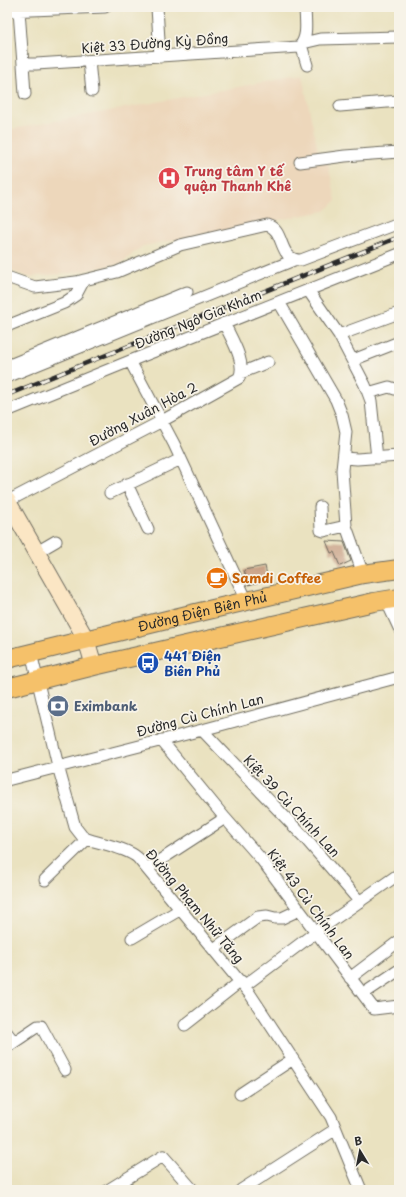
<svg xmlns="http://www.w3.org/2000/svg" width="406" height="1197" viewBox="0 0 406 1197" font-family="'Playpen Sans',sans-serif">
	<rect width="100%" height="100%" fill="#f7f3e8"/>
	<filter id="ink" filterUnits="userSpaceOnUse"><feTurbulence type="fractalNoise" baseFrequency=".025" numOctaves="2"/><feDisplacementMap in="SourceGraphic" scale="8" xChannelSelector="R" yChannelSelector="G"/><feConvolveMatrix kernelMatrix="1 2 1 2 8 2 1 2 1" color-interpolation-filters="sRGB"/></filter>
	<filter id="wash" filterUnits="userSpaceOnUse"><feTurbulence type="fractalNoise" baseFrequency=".012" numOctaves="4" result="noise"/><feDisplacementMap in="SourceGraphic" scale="16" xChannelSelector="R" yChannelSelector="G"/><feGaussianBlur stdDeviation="0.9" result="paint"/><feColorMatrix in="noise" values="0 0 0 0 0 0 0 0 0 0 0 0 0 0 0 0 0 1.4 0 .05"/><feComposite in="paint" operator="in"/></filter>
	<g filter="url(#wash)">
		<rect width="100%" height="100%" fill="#eae2c0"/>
		<!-- built -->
		<path fill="#edd7bb" d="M302,75L319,155L326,154L336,201L325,211L143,246L120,264L72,273L27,277L7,269V130Z"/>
		<g id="blocks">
			<!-- building -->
			<path fill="#c79f83" d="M326,541L344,542L351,561L340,566L334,552L331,553Z
				M265,566L268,580L248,585L244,570Z"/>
		</g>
	</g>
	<g filter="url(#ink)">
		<use href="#blocks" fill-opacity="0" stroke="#6e6b5f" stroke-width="1"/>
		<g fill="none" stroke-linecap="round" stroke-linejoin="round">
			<!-- street casing -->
			<g stroke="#6e6b5f" stroke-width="13">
				<path id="street" d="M157,7L160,57
					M7,11L105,7
					M19,11L23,64H36L299,47C309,37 305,20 305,7
					M303,43L320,39L399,37
					M300,46L302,48L307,65
					M89,61L92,91
					M23,64L25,94
					M340,106L399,101
					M300,162L345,156L399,152
					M7,277L35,287L76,282L117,272L180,245L267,225C286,230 277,260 301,260L399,223
					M308,290L339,335L365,385L371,401L377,458
					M279,302L336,400L342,415L346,432L342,470L346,526L363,574
					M7,326L64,303L76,295L84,280
					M339,335L399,313
					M353,360L399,342
					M130,361L174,444L247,601
					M7,366L187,292
					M241,373L268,362
					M7,377L294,260
					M368,393L389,387L395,389H399
					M7,411L130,361L399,254
					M344,458L357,459L399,456
					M127,484L148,529
					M110,493L181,459
					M8,501L162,421L239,378C247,363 231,338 224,323
					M320,507L321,530L324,531L346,526
					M37,552L56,541
					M386,600L399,628
					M31,653L58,766L75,827L82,836L87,839C102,844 127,848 138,858L250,994L331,1117L361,1190
					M202,730L304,837L360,902
					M161,740L225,818L261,859L374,1009L399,1006
					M7,780L202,730L399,677
					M148,868L225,818
					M45,880L87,839
					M132,938L181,909
					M214,949L258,917L267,916L275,918H282L299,910
					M350,978L399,941
					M244,986L316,932L399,874
					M363,994L399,970
					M185,1025L241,981
					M7,1033L14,1042
					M7,1047L38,1026H41L65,1070
					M240,1094L293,1059
					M108,1190L163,1156L193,1190
					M241,1190L336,1129"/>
			</g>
			<!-- secondary casing -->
			<g stroke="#6e6b5f" stroke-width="18">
				<path id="secondary" d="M7,500L86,639L94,666"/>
			</g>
			<!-- primary casing -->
			<g stroke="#6e6b5f" stroke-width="20">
				<g id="primary">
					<path id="s1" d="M7,659L187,615L363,574L399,569"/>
					<path d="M7,688L94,666L374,602L399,598"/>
				</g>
			</g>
			<!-- street -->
			<use href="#street" stroke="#fff" stroke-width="11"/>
			<!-- secondary -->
			<use href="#secondary" stroke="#fbe6c4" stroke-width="16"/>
			<!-- primary -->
			<use href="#primary" stroke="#f5c16b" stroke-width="18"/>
			<!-- rail casing -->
			<g stroke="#2b2b2b" stroke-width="4.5">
				<path id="rail" d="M7,395L399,237"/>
			</g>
			<!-- rail -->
			<use href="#rail" stroke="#f7f3e8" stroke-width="3" stroke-dasharray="9" stroke-linecap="butt"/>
		</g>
	</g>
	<!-- icons -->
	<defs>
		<g id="hospital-disc" transform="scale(1.15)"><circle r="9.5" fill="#e0444e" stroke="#f7f3e8"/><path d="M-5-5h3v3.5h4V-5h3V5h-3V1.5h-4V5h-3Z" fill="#fff"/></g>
		<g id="cafe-disc" transform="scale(1.15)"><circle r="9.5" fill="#e8710a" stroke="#f7f3e8"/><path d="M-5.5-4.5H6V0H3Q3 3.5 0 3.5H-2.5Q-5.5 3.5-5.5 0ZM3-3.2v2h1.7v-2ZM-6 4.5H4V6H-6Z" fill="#fff"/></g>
		<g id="bus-disc" transform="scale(1.15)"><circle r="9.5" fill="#1a4fb4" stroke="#f7f3e8"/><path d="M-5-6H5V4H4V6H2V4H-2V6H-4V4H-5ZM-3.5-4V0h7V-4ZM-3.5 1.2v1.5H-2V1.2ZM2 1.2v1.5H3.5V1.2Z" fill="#fff"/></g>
		<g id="bank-disc" transform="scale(1.15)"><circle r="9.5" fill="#5c6f8a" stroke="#f7f3e8"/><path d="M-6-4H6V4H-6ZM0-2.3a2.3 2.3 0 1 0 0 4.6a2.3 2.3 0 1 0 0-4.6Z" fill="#fff"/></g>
	</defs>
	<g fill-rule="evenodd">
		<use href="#hospital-disc" x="169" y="178"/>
		<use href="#cafe-disc" x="217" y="578"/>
		<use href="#bus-disc" x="148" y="663"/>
		<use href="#bank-disc" x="58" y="706"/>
	</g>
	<g text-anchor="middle" stroke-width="3.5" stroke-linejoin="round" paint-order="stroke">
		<!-- street labels -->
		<g font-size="13" fill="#2b2b2b" stroke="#f7f3e8">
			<text transform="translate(155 43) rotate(-4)" y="5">Kiệt 33 Đường Kỳ Đồng</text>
			<text transform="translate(198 319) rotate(-22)" y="5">Đường Ngô Gia Khảm</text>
			<text transform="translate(143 414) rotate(-28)" y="5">Đường Xuân Hòa 2</text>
			<text dy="5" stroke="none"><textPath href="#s1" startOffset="201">Đường Điện Biên Phủ</textPath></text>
			<text transform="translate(200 715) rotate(-15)" y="5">Đường Cù Chính Lan</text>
			<text transform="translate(292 806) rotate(47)" y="5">Kiệt 39 Cù Chính Lan</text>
			<text transform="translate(311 904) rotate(53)" y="5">Kiệt 43 Cù Chính Lan</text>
			<text transform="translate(195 906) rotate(50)" y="5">Đường Phạm Nhữ Tăng</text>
		</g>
		<!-- health labels -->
		<g font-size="13" font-weight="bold" fill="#be3a42" stroke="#f7f3e8" text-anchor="start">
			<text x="184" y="176">Trung tâm Y tế<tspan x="184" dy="15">quận Thanh Khê</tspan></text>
		</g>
		<!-- food labels -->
		<g font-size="13" font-weight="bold" fill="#c56008" stroke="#f7f3e8" text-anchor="start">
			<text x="232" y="583">Samdi Coffee</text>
		</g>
		<!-- transit labels -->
		<g font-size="13" font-weight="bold" fill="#164399" stroke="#f7f3e8" text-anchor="start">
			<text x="164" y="661">441 Điện<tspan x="164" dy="15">Biên Phủ</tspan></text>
		</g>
		<!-- service labels -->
		<g font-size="13" font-weight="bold" fill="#4e5e75" stroke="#f7f3e8" text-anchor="start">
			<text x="74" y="711">Eximbank</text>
		</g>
	</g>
	<!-- margin -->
	<rect width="406" height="1197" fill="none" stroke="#f7f3e8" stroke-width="24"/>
	<!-- north arrow -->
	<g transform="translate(360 1151) rotate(350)" stroke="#f7f3e8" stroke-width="3" paint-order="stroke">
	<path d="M0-3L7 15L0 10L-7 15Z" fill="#2b2b2b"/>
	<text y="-6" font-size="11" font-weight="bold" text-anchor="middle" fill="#2b2b2b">B</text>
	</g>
</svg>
